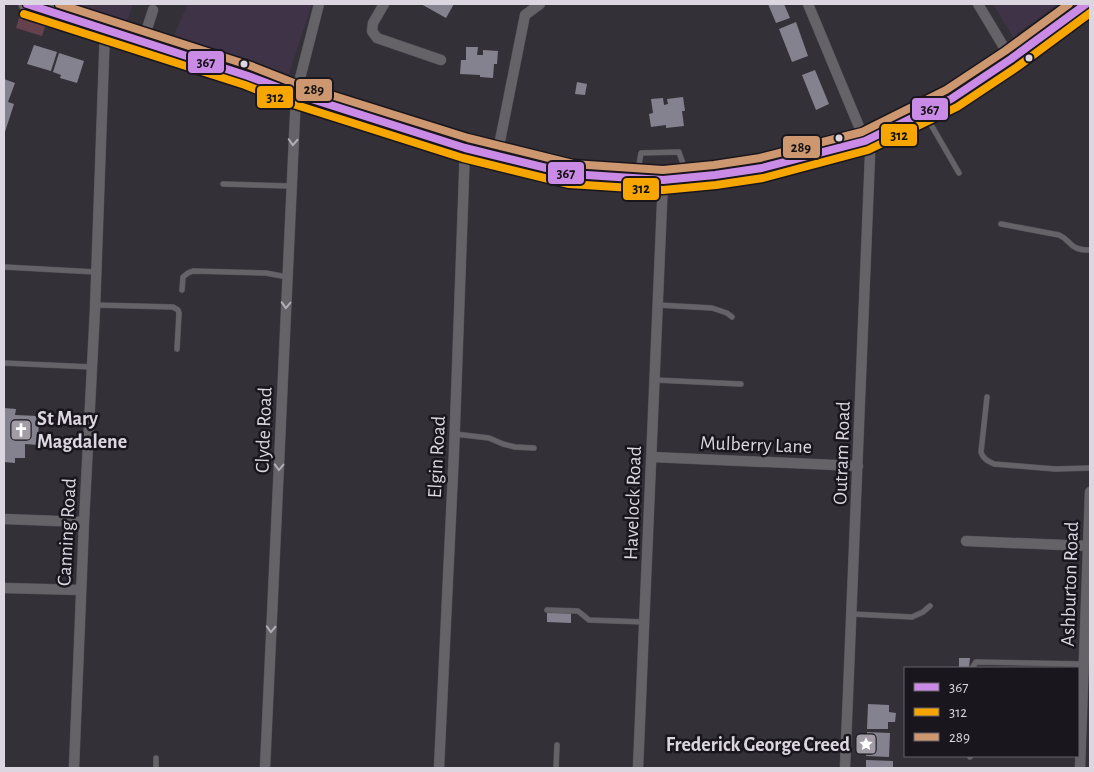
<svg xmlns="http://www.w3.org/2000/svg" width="1094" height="772" viewBox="0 0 1094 772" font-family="'Alegreya Sans',sans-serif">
	<rect width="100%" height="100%" fill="#343038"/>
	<!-- built -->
	<path fill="#3e3347" d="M72,4H133L127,21Z
		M188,4H312L289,74L173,37Z
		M993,4H1057L1013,37Z"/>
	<!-- green -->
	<path fill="#65414e" d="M20,15L46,24L42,36L16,28Z"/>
	<!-- building -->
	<path fill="#84828e" d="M421,4H454L446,18Z
		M768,4H784L790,18L776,23Z
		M796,22L808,56L792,62L779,29Z
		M34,45L57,52L51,71L27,64Z
		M466,47H478L477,55H483V50L498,51L497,64H494L493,78L480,77V75L460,74L461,60H466Z
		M59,53L84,61L77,83L60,78L61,75L53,72Z
		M815,70L829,104L816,110L802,75Z
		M4,79L15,83L8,102L14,104L4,135Z
		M577,82L587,84L585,95L575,94Z
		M683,97L685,111H682L684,126L666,128V125L651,127L649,114L653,113L651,99L663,98L664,105L668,104L667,99Z
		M4,408L16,409L15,415L39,416L38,445L25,444V458H15V463L4,462Z
		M547,612H571V623L547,622Z
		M959,658H970L969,668H959Z
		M868,704L889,705V712L896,713L895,722H888V729H867Z
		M867,732L890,733L889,757L866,756Z
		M866,760L893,761V768H866Z"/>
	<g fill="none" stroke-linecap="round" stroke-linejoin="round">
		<!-- lane casing -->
		<g stroke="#524e55" stroke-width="6">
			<path id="lane" d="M926,116L959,173
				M637,176L641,153L679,152L687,176
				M223,184L291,186
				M1001,224L1059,235C1066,238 1068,242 1073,246C1078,250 1084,250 1090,250
				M4,267L96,272
				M182,290L183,277L188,273L193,271L266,273L287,277
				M95,305L173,307L178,310L179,313L177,349
				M658,305L712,308L727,313L732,317
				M4,363L92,367
				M655,380L741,384
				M987,397L981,452C983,459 988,461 994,464L1055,469L1090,468
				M455,434L489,438L503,444L515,447L534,448
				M547,610L578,611L589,620L644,622
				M852,614L912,617L923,612L930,606
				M972,668L976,662L1083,664
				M970,757V756
				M156,768V758
				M556,768L557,745"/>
		</g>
		<!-- street casing -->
		<g stroke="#524e55" stroke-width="11">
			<path id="street" d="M384,4L373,23L372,31L377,38L441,60
				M808,4L865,141L870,155L845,768
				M978,4L1011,59
				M143,41L153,10
				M497,156L525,15L540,4
				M652,457L858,466
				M4,519L84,522
				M966,541L1088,546
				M4,588L81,590
				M74,768L84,522L95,309L105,29
				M265,768L296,94L319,4
				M439,768L454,452L465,148
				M638,768L663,180
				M1080,768L1090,492"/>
		</g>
		<!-- primary casing -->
		<g stroke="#524e55" stroke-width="18">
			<path id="primary" d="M27,4L248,76L296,94L465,148L571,174L663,180L715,175L762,168L865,141L924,113L951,99L1011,59L1086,4"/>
		</g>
		<!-- lane -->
		<use href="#lane" stroke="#666368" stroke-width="5"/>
		<!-- street -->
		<use href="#street" stroke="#666368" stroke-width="10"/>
		<!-- primary -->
		<use href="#primary" stroke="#6c636e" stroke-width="16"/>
		<!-- bus-1 casing -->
		<g stroke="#1a161d" stroke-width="11">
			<path id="bus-1" d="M27,4L248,76L296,94L465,148L571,174L663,180L715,175L762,168L865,141L951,99L1011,59L1086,4"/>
		</g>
		<!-- bus-2 casing -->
		<g stroke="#1a161d" stroke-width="11">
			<path id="bus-2" d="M24,14L245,85L293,104L463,158L569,184L663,190L716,185L763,178L868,150L957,107L1017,67L1090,13"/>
		</g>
		<!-- bus-3 casing -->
		<g stroke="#1a161d" stroke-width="11">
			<path id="bus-3" d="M59,4L251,66L299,85L468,138L573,164L663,170L714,165L760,158L862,132L946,90L1005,51L1069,4"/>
		</g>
		<!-- bus-1 -->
		<use href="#bus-1" stroke="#ca8be6" stroke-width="8"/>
		<!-- bus-2 -->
		<use href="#bus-2" stroke="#f7a600" stroke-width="8"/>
		<!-- bus-3 -->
		<use href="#bus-3" stroke="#cd976f" stroke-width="8"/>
	</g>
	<!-- one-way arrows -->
	<defs><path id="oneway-chevron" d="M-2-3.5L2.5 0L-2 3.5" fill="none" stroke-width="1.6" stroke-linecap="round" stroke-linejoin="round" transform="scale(1.25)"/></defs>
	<g stroke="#b3aeb6">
		<use href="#oneway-chevron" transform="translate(293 142) rotate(93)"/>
		<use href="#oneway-chevron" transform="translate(286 305) rotate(92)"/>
		<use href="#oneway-chevron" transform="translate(279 467) rotate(92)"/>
		<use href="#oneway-chevron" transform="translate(271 629) rotate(93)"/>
	</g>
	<!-- icons -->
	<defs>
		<g id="church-square" transform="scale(1.125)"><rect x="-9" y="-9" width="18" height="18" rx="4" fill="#a19ca5" stroke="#1a161d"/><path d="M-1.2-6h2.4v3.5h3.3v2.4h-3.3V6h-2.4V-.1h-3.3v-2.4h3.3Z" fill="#fff"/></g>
		<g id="sight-square" transform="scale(1.125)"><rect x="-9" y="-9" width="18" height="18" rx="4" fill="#a19ca5" stroke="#1a161d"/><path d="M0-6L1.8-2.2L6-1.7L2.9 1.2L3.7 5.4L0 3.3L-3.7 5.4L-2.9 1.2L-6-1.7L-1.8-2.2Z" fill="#fff"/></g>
	</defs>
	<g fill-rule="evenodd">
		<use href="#church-square" x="21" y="430"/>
		<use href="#sight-square" x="866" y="744"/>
	</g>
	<!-- markers -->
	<g fill="#dcd6e0" stroke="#1a161d" stroke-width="2">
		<circle cx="1029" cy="58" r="4.5"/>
		<circle cx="244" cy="64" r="4.5"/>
		<circle cx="839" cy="138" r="4.5"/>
	</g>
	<g text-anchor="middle" stroke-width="5" stroke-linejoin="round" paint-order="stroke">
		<!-- poi labels -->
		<g font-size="20" font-weight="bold" fill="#dcd6e0" stroke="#1a161d" text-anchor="start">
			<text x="37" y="425">St Mary<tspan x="37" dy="23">Magdalene</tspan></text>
			<text x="850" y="751" text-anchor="end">Frederick George Creed</text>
		</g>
		<!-- street labels -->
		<g font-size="20" fill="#dcd6e0" stroke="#1a161d">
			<text transform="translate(263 430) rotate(-88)" y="7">Clyde Road</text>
			<text transform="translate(756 444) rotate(2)" y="7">Mulberry Lane</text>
			<text transform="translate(841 453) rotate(-88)" y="7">Outram Road</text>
			<text transform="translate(436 457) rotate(-87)" y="7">Elgin Road</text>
			<text transform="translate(632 503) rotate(-88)" y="7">Havelock Road</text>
			<text transform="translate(66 532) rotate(-87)" y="7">Canning Road</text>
			<text transform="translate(1069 584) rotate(-88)" y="7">Ashburton Road</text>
		</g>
	</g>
	<g stroke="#1a161d" stroke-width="2">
		<rect x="187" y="50" width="38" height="24" rx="5" fill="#ca8be6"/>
		<rect x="295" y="78" width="38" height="24" rx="5" fill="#cd976f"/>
		<rect x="256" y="85" width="38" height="24" rx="5" fill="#f7a600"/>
		<rect x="911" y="97" width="38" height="24" rx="5" fill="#ca8be6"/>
		<rect x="880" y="123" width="38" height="24" rx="5" fill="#f7a600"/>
		<rect x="782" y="135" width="39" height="24" rx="5" fill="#cd976f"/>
		<rect x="547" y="161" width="38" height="24" rx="5" fill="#ca8be6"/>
		<rect x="622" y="177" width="38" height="24" rx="5" fill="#f7a600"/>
	</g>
	<g font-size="14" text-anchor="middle" font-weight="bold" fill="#111">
		<text x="206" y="67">367</text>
		<text x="314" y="94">289</text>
		<text x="275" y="102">312</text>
		<text x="930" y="114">367</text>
		<text x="899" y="140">312</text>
		<text x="801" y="152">289</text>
		<text x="566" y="178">367</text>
		<text x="641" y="193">312</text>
	</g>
	<!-- border -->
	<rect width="1094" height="772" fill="none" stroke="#dcd6e0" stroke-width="10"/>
	<!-- legend -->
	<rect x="904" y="667" width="175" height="90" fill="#1a161d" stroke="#68636b"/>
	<rect x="914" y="683" width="25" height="8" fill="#ca8be6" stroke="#68636b"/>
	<text x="949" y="692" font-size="15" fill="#dcd6e0">367</text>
	<rect x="914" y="708" width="25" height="8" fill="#f7a600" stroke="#68636b"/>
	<text x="949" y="717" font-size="15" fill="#dcd6e0">312</text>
	<rect x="914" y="733" width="25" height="8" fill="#cd976f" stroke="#68636b"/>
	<text x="949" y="742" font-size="15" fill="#dcd6e0">289</text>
</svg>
